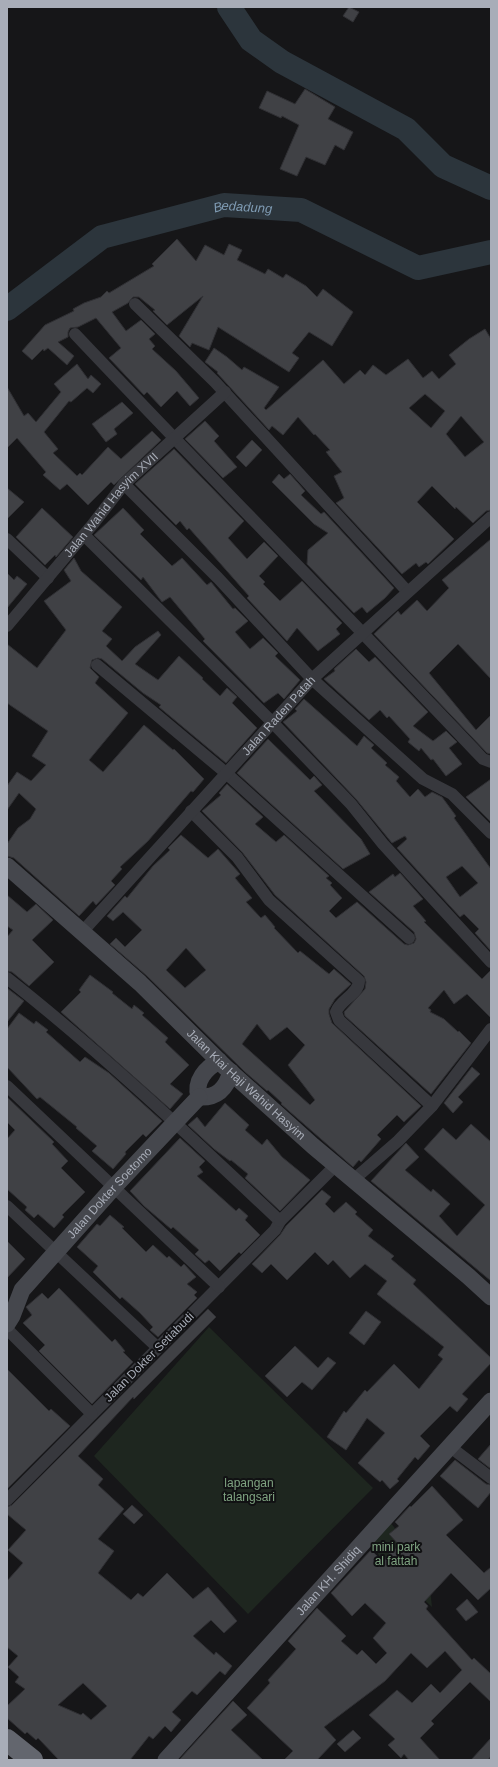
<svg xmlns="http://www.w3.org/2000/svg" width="498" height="1767" viewBox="0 0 498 1767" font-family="Helvetica,sans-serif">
	<rect width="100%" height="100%" fill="#161618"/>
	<!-- green -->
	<path fill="#1e261f" d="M209,1327L373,1488L248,1614L94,1456Z
		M390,1522L428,1570L432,1607L382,1560L371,1542Z"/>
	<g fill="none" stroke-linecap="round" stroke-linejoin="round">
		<!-- river -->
		<g stroke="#2c353c" stroke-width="24">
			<path d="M229,7L251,40L282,62L406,129L443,166L491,188"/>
			<path id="s1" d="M7,309L102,237L224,205L301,210L418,268L491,252"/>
		</g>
	</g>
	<!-- building -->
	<path fill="#404145" stroke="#303034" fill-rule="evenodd" d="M349,7L359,12L353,22L343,16Z
		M305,89L335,107L328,119L353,132L344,150L335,145L325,165L306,157L297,176L280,169L299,125L282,116L281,118L259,108L267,91L295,104Z
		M177,239L196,261L205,245L224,255L229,244L242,250L237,260L265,274L268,269L283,278L286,274L306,286L317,297L323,289L353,312L332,346L309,332L292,353L299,358L289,372L218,327L209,350L192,343L190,347L179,336L203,296L167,325L153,311L155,310L139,297H133L128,303L112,312L126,331L141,320L155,334L149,339L155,346L152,349L176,371L199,398L190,406L177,391L161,407L147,392L144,395L109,358L121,348L96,318L78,327L70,328L68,332V337L58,342L74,356L67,365L48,348L44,351L43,349L32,360L22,351L45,325L74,311L73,309L84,303L101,297L107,291L109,293L154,266L152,264Z
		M485,329L491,339V510L486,511L473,523L456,507L455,509L432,486L417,502L454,539L428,564L426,562L419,567L416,563L402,574L336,503L344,498L334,476L342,472L326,452L330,450L315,434L314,435L298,417L283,435L272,426L269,430L217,373L218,372L205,362L214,348L227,357L242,370L244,367L279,387L264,408L266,410L323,360L344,384L360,370L365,375L373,365L386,375L408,359L423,378L432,371L439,379L456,364L449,355L469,339ZM425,394L445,411L431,428L409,408ZM461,416L484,442L465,457L446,434Z
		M77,364L88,379L91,375L101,384L93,393L87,388L71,402L69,401L44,432L58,449L53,453L77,476L80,473L82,475L108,447L121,459L152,431L161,440L114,485L111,482L88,505L67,484L60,490L43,475L46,472L17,438L7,448V387L24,416L28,413L36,422L61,392L54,384Z
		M122,402L133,413L114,429L117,434L106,442L92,424Z
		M205,421L219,436L214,441L237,467L223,478L185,439Z
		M252,440L262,450L246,467L236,457Z
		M174,449L244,521L228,538L247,559L264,542L278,556L259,576L265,582L263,584L280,601L302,581L342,623L336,629L340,634L318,651L297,628L287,641L247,598L249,596L189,528L187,530L180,521L176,525L135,484Z
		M279,474L284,479L290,474L305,491L301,495L321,514L324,512L394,588L385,598L367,613L362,607L354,613L307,564L308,550L328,533L314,524L272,482Z
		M7,488L24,502L7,519Z
		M42,508L73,537L56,557L55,555L45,565L16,537Z
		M123,508L144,530L140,534L172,566L182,558L207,585L211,582L233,609L235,608L248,621L235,632L250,649L263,638L278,653L275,656L300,680L284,699L278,693L264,703L203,641L205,639L170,597L162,602L143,577L141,580L94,535Z
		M491,539V679L458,644L429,673L476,730L491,715V754L487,753L374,634L398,611L401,615L417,600L427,611L449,588L442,580Z
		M74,558L81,571L122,607L102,631L112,639L106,646L122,661L135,647L158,631L161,635L135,664L158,680L179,656L203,678L202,679L220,696L227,688L237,697L232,703L257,728L226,763L159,707L161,705L143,693L102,659L98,658L92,660L90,668L99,677L95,683L128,713L89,760L103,772L144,725L173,750L174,749L204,779L193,792L191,791L148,841L120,867L122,869L111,881L115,885L96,905L93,901L79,916L14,858L7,856V844L18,828L30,819L36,809L19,793L7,810V786L17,772L31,781L46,765L32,756L48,731L7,703V644L37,668L66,630L44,601L71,581L64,570Z
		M7,573L14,580L17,576L27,584L7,608Z
		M356,649L369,662L375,657L428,712L413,726L433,741L446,731L457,742L449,748L462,764L446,776L433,759L431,760L421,748L419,751L408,742L410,739L389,716L387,718L380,710L369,720L324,679L335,671L334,669Z
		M304,699L357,746L364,736L374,745L371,748L387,763L385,765L399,777L396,781L410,797L418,789L425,797L432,792L442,797L456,816L454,818L491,869V951L475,933L479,929L464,914L460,917L397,848L407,839L405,836L392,843L356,799L283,722L297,711L295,709ZM462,866L478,883L460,897L446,877Z
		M268,739L310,780L314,776L322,785L314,791L361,839L370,854L343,869L237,773Z
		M491,779V822L466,797Z
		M227,784L263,817L255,824L276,842L284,835L329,876L326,878L332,883L330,885L342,898L329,911L336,918L357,902L404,944L408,945L414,943L416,939L414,932L369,892L393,874L395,877L400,873L423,899L413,906L426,921L424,922L482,979L491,970V1018L467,994L454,1004L444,990L428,1008L431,1010L430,1012L444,1019L458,1032L459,1031L471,1043L431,1094L345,1016L344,1012L365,989L366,982L364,976L275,895L242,852L202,811L221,795L219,793Z
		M181,835L208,858L218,849L240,874L235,878L252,898L246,902L261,918L265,915L275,927L274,928L298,953L300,951L329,974L334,969L351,984L335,999L329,1009V1014L332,1023L421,1106L404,1122L397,1115L377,1135L381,1139L361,1162L359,1160L353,1167L281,1104L282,1103L268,1090L267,1091L245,1072L147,976L110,944L116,938L125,947L142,930L123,912L113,921L107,916L125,896L127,898L153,866L170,850L168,848ZM186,948L206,970L185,988L166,970ZM257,1024L270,1040L287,1027L305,1045L288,1065L315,1100L310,1105L242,1044Z
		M7,895L27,912L36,904L53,920L32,940L54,962L29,986L12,972L7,971V937L13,930L7,926Z
		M90,975L113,992L112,993L132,1009L134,1005L144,1013L142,1015L168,1038L165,1042L189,1065L170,1084L183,1094L170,1109L61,1012L81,992L79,990Z
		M7,988L24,1001L7,1022Z
		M19,1013L34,1024L36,1021L48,1030L46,1032L80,1062L85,1057L109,1073L162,1121L146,1137L143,1134L125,1152L126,1154L113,1169L92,1151L97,1146L76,1128L77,1127L40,1097L37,1099L7,1067V1029Z
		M472,1067L480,1074L458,1097L463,1102L453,1113L444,1103Z
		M7,1097L54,1142L52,1144L68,1161L61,1168L85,1192L62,1215L64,1217L54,1228L38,1214L34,1218L25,1210L27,1207L7,1189V1139L15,1130L7,1122Z
		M225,1103L249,1125L245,1130L262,1145L267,1139L282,1157L310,1180L280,1211L245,1178L248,1174L231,1160L230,1161L214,1149L188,1125L197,1117L205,1127Z
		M471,1124L491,1142V1281L371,1181L406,1143L419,1157L405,1170L431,1192L433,1189L450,1204L439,1216L457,1236L485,1205L424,1149L443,1128L456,1140Z
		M180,1138L205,1161L199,1167L203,1172L197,1176L236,1211L239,1208L248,1216L245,1220L260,1235L241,1254L239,1252L220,1271L209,1260L205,1263L195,1254L199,1250L173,1227L171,1229L144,1206L130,1191Z
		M322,1190L331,1197L325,1204L334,1213L346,1202L357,1212L355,1214L373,1230L368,1236L394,1256L391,1259L416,1280L413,1284L491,1358V1363L462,1394L468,1399L457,1412L450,1406L420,1436L430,1446L418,1460L415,1457L397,1479L399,1481L390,1489L382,1480L380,1482L358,1463L385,1433L367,1418L346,1450L327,1437L344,1411L346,1413L365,1390L367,1392L394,1364L419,1389L443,1359L438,1355L444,1347L377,1294L387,1281L365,1264L350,1278L333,1260L328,1265L315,1252L287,1280L271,1264L262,1273L252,1264L280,1235L286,1226Z
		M110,1215L124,1227L122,1228L146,1252L153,1245L167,1258L169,1256L181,1267L184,1264L196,1277L187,1284L197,1292L194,1295L197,1298L158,1337L150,1330L153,1327L140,1313L122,1297L120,1299L93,1272L98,1266L77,1247L97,1224L100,1226Z
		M7,1241L25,1259L7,1278Z
		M59,1288L112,1342L115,1339L125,1351L123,1352L133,1362L92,1404L39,1351L45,1345L23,1323L32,1315L26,1307L42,1293L48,1299Z
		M208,1309L216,1317L134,1399L133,1397L78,1456L103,1479L98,1485L124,1509L98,1539L114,1551L98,1573L131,1600L138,1593L143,1597L167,1573L193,1599L208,1587L237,1621L224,1633L211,1620L193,1636L214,1655L216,1652L232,1666L225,1675L220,1671L197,1695L192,1691L172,1712L181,1720L171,1732L165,1726L153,1739L149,1736L130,1760H59L38,1738L36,1740L27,1732L25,1734L7,1718V1706L25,1689L15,1682L19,1677L8,1667L18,1656L7,1647V1581L23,1563L8,1550L26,1530L7,1514V1507L12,1505ZM83,1683L107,1706L91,1720L83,1713L81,1715L58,1705Z
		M366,1311L381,1322L364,1345L349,1333Z
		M295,1346L318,1368L328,1357L336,1363L312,1390L302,1382L287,1397L265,1376Z
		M7,1369L49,1411L51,1409L70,1426L7,1489Z
		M491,1444V1469L478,1459Z
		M455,1460L486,1484L491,1485V1492L478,1508L440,1476Z
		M432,1486L463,1520L446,1535L484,1573L491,1567V1588L478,1600L451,1573L424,1602L428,1606L426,1609L472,1660L474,1658L491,1674V1702L470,1682L431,1721L434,1724L420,1738L440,1760H409L404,1754L401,1758L388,1745L395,1739L369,1715L397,1690L412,1703L431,1684L440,1693L462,1670L445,1651L427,1668L411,1653L385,1681L324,1727L336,1740L317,1760H284L293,1751L247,1708L270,1683L268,1680L296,1649L288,1641L317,1608L346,1636L341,1641L357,1655L362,1650L376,1664L387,1653L373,1638L386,1623L365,1603L352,1616L331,1593L371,1550L382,1561L399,1545L389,1534L399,1526L395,1522L410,1506L411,1507Z
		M132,1505L143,1515L134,1524L123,1514Z
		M467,1599L478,1612L466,1621L456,1609Z
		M233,1701L247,1715L231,1730L263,1760H179Z
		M353,1730L361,1738L345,1752L337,1744Z
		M491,1738V1756L488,1760H471Z"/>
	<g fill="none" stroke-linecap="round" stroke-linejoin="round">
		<!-- street -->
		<g stroke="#37383d" stroke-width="12">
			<path d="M135,304L215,382L407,591"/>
			<path d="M75,334C210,477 348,616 483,759L491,762"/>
			<path d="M124,484L218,578L312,679L423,779L452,794L491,833"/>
			<path d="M84,535L272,722L351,804L383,844L491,962"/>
			<path d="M7,539L48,578"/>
			<path id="s2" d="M7,626L93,524L124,484L225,392"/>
			<path d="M97,665L226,773L409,938"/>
			<path d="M191,811L237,857L269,900L359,981C359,994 340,1000 336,1012L339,1020L432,1106"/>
			<path id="s3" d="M83,931L312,679L491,517"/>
			<path d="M7,978C102,1053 192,1138 280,1221L275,1230L7,1500"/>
			<path d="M7,1086L219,1287"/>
			<path d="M352,1181L398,1141L432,1106L491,1029"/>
			<path d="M7,1206L158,1348"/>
			<path d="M280,1221L335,1166"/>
			<path d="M7,1329L92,1414"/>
			<path d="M449,1446L491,1478"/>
		</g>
		<!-- secondary -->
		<g stroke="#45474d" stroke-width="17">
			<path id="s4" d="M7,866L140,983L225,1067L313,1146L468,1276L491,1297"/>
			<path d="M199,1097C194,1081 206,1068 219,1061"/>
			<path d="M199,1097C217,1098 226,1089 231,1072"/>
			<path id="s5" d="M7,1324L12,1316L22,1290L114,1187L199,1097"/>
			<path id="s6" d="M166,1760L491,1401"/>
		</g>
		<!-- highway -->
		<path stroke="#63666e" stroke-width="22" d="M7,1740L32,1760"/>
	</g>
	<g text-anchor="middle" stroke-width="4" stroke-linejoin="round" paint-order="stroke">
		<!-- street labels -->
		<g font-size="12" fill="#a8adb8" stroke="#111113">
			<text dy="4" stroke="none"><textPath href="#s2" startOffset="160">Jalan Wahid Hasyim XVII</textPath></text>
			<text dy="4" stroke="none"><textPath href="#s3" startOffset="291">Jalan Raden Patah</textPath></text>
			<text dy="4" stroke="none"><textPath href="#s4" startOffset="324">Jalan Kiai Haji Wahid Hasyim</textPath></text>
			<text dy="4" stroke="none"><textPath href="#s5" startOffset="168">Jalan Dokter Soetomo</textPath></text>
			<text transform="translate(149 1357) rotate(-45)" y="4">Jalan Dokter Setiabudi</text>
			<text dy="4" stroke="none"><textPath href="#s6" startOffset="242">Jalan KH. Shidiq</textPath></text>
		</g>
		<!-- park labels -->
		<g font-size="12" fill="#7fa381" stroke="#111113">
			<text x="249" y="1487">lapangan<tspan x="249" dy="14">talangsari</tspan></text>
			<text x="396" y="1551">mini park<tspan x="396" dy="14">al fattah</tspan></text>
		</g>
		<!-- water labels -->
		<g font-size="13" font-style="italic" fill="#7f9bb3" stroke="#111113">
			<text dy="5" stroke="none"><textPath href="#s1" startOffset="264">Bedadung</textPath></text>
		</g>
	</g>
	<!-- border -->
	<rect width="498" height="1767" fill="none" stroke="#a8adb8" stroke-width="16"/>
</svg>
